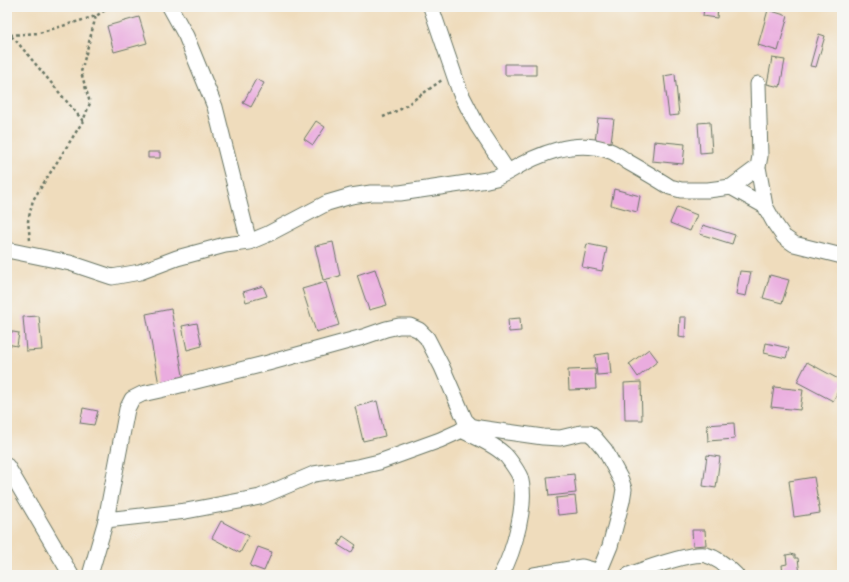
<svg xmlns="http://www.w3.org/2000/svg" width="849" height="582" viewBox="0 0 849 582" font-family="'IM FELL French Canon',serif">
	<rect width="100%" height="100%" fill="#f6f6f2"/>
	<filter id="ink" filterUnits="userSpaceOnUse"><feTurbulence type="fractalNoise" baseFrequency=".025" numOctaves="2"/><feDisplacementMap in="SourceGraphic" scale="8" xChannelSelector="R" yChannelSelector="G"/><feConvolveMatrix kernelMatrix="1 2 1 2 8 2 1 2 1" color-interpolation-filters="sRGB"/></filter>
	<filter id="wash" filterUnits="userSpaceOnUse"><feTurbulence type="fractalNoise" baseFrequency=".012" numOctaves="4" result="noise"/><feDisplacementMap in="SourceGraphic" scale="16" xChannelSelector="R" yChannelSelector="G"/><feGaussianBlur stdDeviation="0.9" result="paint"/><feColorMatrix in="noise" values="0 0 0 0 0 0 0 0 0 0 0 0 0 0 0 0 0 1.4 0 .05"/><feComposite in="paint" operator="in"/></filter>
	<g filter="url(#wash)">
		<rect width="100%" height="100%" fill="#efdcbc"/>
		<g id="blocks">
			<!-- building -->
			<path fill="#eaacdf" d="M704,7H718L717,18L703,16Z
				M768,10L788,16L778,51L758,45Z
				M139,17L147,43L114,52L107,26Z
				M819,34L825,36L816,67L810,66Z
				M772,58L785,60L780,87L767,84Z
				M505,64H536V75H505Z
				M675,74L679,115L669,116L664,76Z
				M256,79L264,83L251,107L243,103Z
				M598,118L614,119L611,142L595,141Z
				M316,121L325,127L313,145L304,139Z
				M710,122L712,152L700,153L698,123Z
				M654,141L685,144L683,164L652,161Z
				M148,152H160V158H148Z
				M614,189L640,196L637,212L611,205Z
				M677,207L697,215L690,231L670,223Z
				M703,225L735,235L732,244L700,234Z
				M333,242L340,276L323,280L315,246Z
				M587,244L607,248L602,271L582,267Z
				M375,269L387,305L369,310L357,275Z
				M740,271L751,272L746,296L736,294Z
				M770,275L789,280L782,303L763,298Z
				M326,282L339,325L316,332L302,289Z
				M263,286L267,296L246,302L243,292Z
				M171,309L185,386L160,390L146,314Z
				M39,316L42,350L26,351L23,317Z
				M680,317H686L685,338L679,337Z
				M520,318L521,331L509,332L508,319Z
				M197,323L202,346L187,350L182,326Z
				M7,331L19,333L17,346L7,344Z
				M766,343L789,348L786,358L764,353Z
				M649,349L658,361L638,377L629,364Z
				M609,353L611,374L597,375L595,355Z
				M807,362L842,381V384L833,401L797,382Z
				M595,369L596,389L569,390L568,370Z
				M641,382L642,420H625L624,383Z
				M774,387L803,390L800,410L771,407Z
				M377,401L385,436L363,441L355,407Z
				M83,408L98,411L94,425L80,423Z
				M734,423L735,439L708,441L707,425Z
				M707,455L720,457L716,488L703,486Z
				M574,474L576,493L549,496L547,477Z
				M814,477L820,513L794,517L789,481Z
				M575,496L577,513L558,515L556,498Z
				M221,521L249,536L240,553L212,538Z
				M692,530H705L706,545L693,546Z
				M343,536L356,545L351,553L338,545Z
				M258,547L272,552L264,571L250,566Z
				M792,554L793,555H795V558H798L800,575H783L782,565L787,564L786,555Z"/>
		</g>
	</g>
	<g filter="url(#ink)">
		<use href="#blocks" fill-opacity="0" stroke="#687564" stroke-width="1"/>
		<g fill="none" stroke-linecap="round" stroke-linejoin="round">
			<!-- minor casing -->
			<g stroke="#687564" stroke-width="17">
				<path id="minor" d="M170,7L186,36L215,107L249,242
					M431,7L460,92L477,125L508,172C538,154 575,138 610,151C616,153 622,158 628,162C642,170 656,178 670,187L681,190H708L731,187L765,206L775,224L784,237L794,244L842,256
					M758,167L765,206
					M731,187L758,167L760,156L758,84
					M7,250L70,263L112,277L140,272L177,258L225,245L249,242L268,234L327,203L351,196L371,193H400L487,180L496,178L508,172
					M461,430C476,437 492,443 504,454C508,457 518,472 520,477C528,502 514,552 501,575
					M7,466L71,575
					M106,520L186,511L260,497L314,474L358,467L379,462L440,440L471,426
					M90,575L106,520L127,409L132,399L142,394L160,390L268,363L363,337L386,329L399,326H410L419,330L427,338L442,367L465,420L471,426L479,428L543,437L560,438L581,433H589L594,437L605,450L621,480L624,489L622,501L610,546L598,575
					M534,575L582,567L600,572
					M629,575C645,569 691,552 706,555C718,558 728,567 736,575"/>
			</g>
			<!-- path -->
			<path stroke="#687564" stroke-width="2.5" stroke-dasharray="3 3" stroke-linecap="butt" d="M7,32L18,43L83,121
				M10,35L39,33L96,16L110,7
				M383,117L401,109L442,80
				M30,240L28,221L33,200L83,121L90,103L81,72L96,16"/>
			<!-- minor -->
			<use href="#minor" stroke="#fff" stroke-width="15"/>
		</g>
	</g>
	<!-- margin -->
	<rect width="849" height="582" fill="none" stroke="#f6f6f2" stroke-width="24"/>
</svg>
